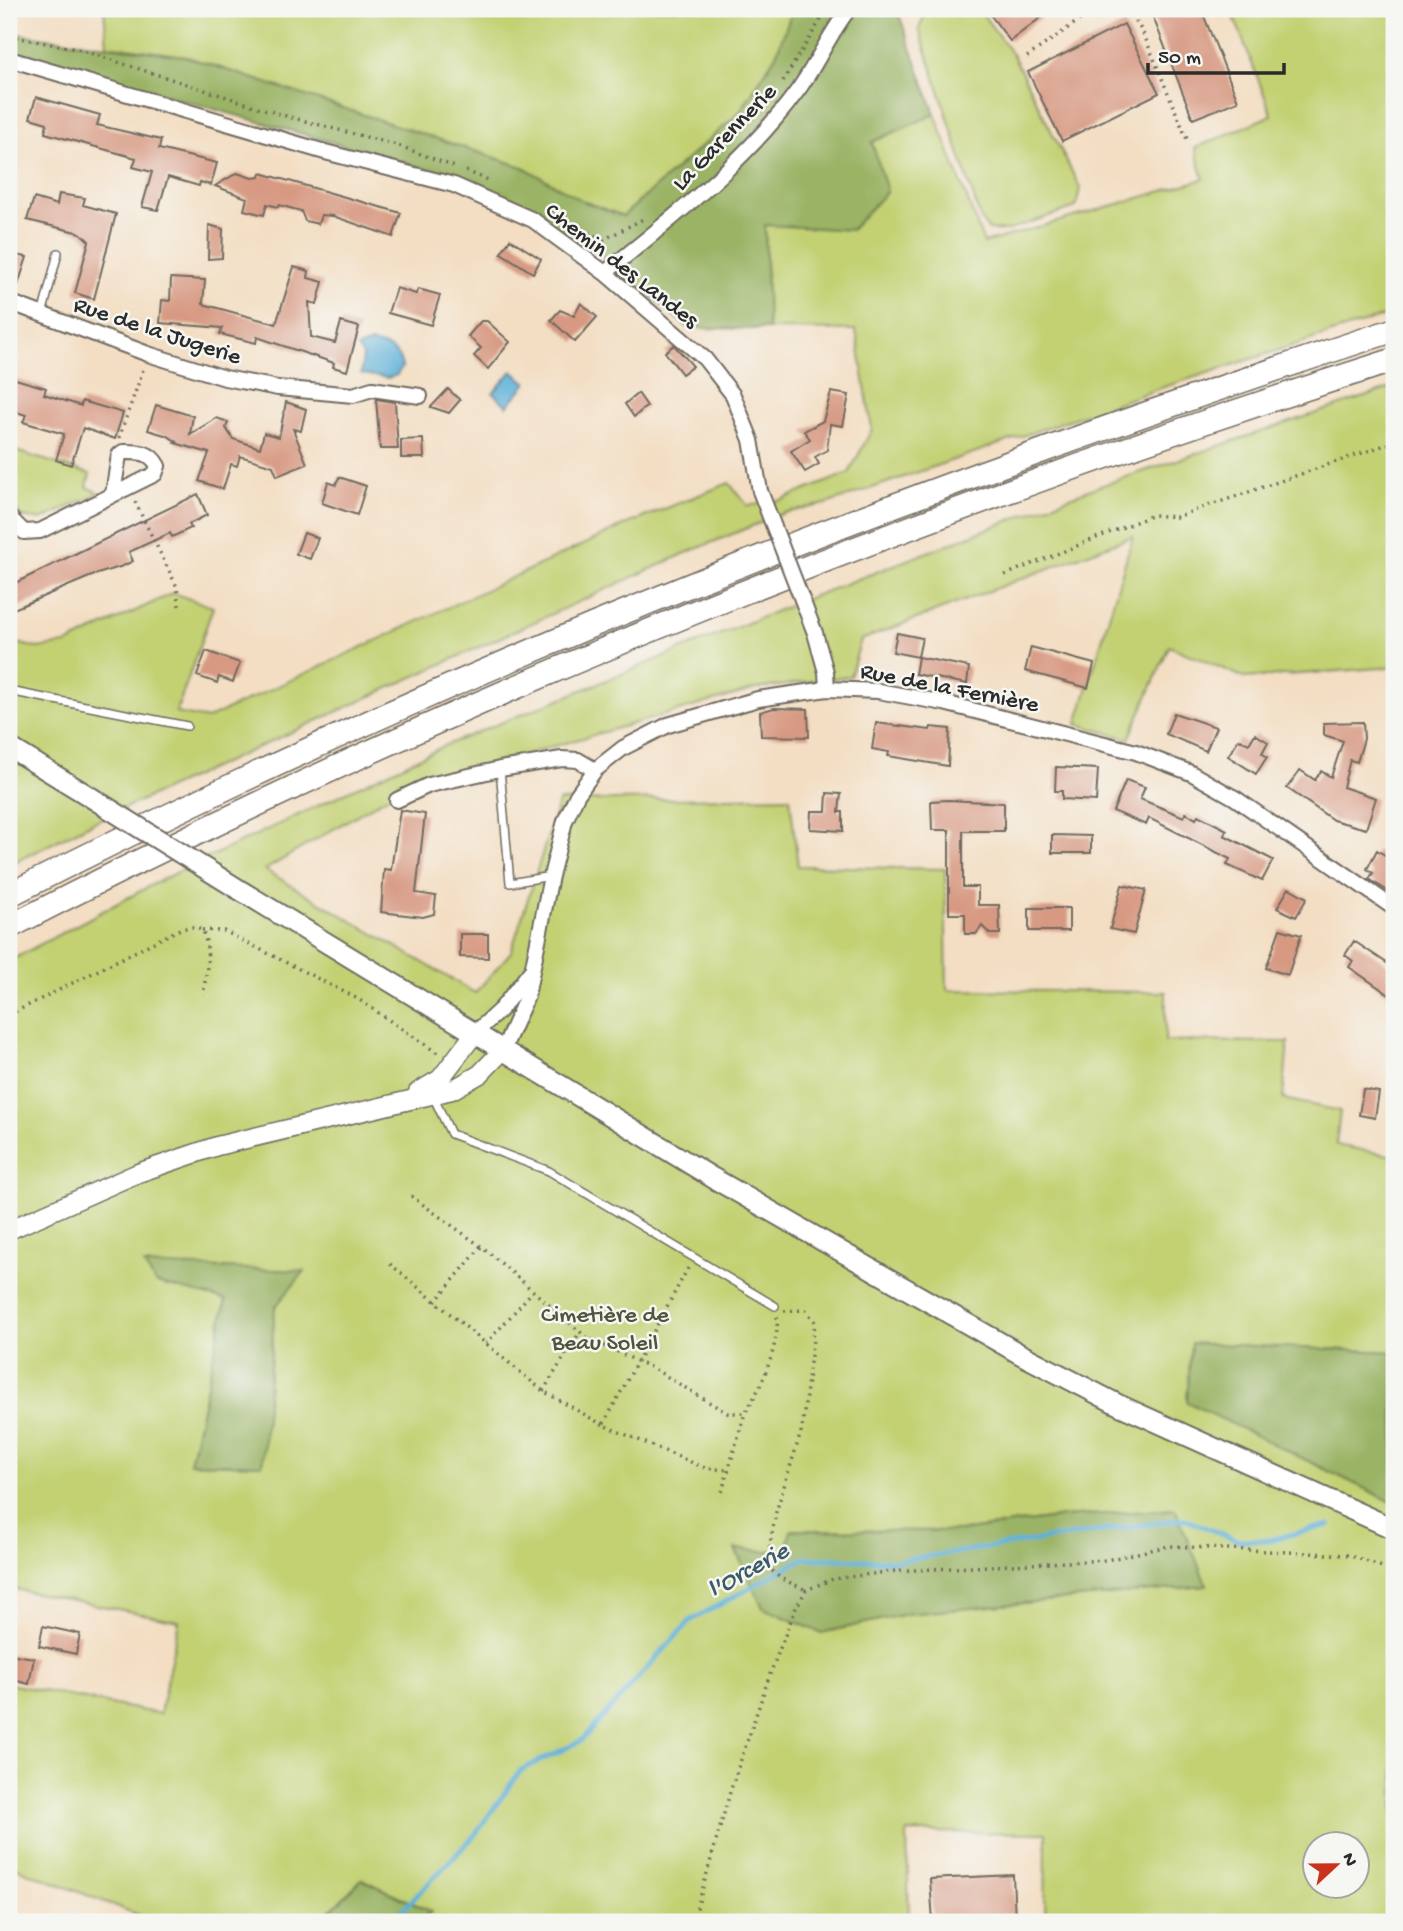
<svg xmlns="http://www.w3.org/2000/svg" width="1403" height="1931" viewBox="0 0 1403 1931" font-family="'Gochi Hand',sans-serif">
	<rect width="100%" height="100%" fill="#f6f6f2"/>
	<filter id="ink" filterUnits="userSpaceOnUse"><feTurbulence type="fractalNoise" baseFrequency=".0143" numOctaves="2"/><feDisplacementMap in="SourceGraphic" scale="14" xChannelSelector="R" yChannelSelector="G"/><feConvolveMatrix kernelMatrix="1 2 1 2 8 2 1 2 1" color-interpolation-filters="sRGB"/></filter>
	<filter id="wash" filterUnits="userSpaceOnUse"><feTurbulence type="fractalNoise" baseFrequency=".00686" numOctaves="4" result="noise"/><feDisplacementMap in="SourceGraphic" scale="28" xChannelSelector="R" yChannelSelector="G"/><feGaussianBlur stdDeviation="1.57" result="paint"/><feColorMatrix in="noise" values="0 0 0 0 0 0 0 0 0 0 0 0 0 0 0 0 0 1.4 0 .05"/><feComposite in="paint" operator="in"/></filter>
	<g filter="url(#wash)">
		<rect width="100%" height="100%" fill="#f3dec3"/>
		<!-- green -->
		<path fill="#c3d173" stroke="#777e4f" stroke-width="2" fill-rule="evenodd" d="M104,9H793L776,55L739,113L623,216L585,202L523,167L184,56L107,45Z
			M936,9H979L1014,57L1080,188L1076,207L1006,231L989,230L981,220L919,29L924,16Z
			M1231,9H1394V313L1161,388L826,504L784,513L686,553L96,821L9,865V641L37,648L66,644L173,593L213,607L176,713L207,719L632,522L729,483L748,506L781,500L849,473L872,429L856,330L768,329L765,225L872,142L935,114L984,243L1204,179L1195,148L1272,115Z
			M1394,387V667L1245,678L1169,646L1129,739L1077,724L1133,536L861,640L850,676L756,689L399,790L265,870L475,993L511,952L559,801L790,797L798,866L945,869L947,990L1166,992L1165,1041L1288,1042L1283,1099L1340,1111L1336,1145L1394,1156V1352L1191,1344L1187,1402L1394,1503V1922H1045L1046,1833L907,1832L909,1922H419L430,1911L362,1879L319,1922H157L9,1865V1684L160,1714L179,1621L9,1588V961L163,879L446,745L814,596L1091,489ZM226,1299L275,1307L262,1465L190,1463ZM1174,1509L1207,1586L906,1614L821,1633L736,1549L793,1553L1063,1517ZM1316,1843H1358V1885H1316Z
			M9,449L90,474L87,487L99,493L41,520L22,517L9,501Z"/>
		<!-- forest -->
		<path fill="#9ab365" stroke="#626f48" stroke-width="2" d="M793,9H897L935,114L872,142L887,191L851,230L765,225L768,329L688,328L596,250L483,185L9,51V33L184,56L523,167L585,202L623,216L739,113L776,55Z
			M144,1265L305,1271L275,1307L262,1465L190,1463L226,1300L156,1283Z
			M1191,1343L1394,1352V1503L1187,1402Z
			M1175,1509L1207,1586L906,1614L821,1633L763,1608L735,1549L792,1553L788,1542L791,1530L960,1531L1063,1517Z
			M362,1879L431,1912L419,1922H319Z"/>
		<!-- water -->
		<path fill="#5db0d8" stroke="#446e82" stroke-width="2" d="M371,343C387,346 399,349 402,367L397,375L388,378L361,374L363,355L357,348Z
			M512,371L527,383L507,406L493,393Z"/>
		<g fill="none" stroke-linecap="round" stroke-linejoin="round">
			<!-- stream -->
			<path stroke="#5db0d8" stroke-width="5" d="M391,1922L474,1836L521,1770L581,1741L690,1621L804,1558L896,1561L1184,1519L1237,1540H1269L1329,1525"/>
		</g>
		<g id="blocks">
			<!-- building -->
			<path fill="#d79982" d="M986,9H1052L1010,41Z
				M1150,9H1201L1238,101L1193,119Z
				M1124,24L1159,93L1062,141L1028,72Z
				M36,97L100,115L97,125L161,140L159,149L217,163L211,185L200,182L199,186L168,177L158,210L142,207L152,172L133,167L136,158L45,133L47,123L30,118Z
				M237,173L252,178L260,177L261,173L401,213L393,237L333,216L321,215L318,224L305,221L301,211L279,205L278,207L267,204L264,215L244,210L247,198L215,186Z
				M59,194L85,198L83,205L116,214L94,299L75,293L89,241L80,233L27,220L34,198L57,205Z
				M209,225L223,229L222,258L208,259Z
				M510,239L541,259L533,273L501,253Z
				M9,254L27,257L15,294L9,293Z
				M294,267L309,271L308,278L323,282L317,304L309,302L311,337L335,343L341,322L359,327L347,371L333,367L334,363L257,337L256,343L220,334L222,328L160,323L162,300L170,301L171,278L205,280L203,304L276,324Z
				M396,288L416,294L418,289L440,295L431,325L388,313Z
				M581,303L597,317L575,342L551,320L560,310L574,316Z
				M481,321H487L510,342L488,369L474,356L481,348L468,336Z
				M674,345L693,366L682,374L665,352Z
				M12,378L46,388L44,394L81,406L82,401L123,413L115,439L83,428L71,465L56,460L64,434L23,422L26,415L9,410V388Z
				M448,389L460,400L449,413L431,407Z
				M831,392L849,395L843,426L830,424L827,450L815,457L819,464L805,472L791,451L810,439L804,431L823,421Z
				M638,393L647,406L634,417L625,404Z
				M376,399L395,402L398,449H380Z
				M286,402L306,409L301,431L293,429L307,464L277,476L273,466L240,456L237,466L231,464L223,489L199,481L209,453L175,443L177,442L168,436L148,430L156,405L193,416L190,434L217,418L228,422L226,428L233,439L260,448L264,433L279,437Z
				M423,439L424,458H401V440Z
				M339,477L366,486L357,515L322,503L328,482L336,485Z
				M198,494L207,515L189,524L191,528L172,537L170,533L129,552L133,561L123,566L94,575L9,611V586Z
				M304,533L318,538L310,559L296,554Z
				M897,633L922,638L918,657L893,652Z
				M1031,647L1094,664L1088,688L1025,671Z
				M206,651L240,663L233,682L219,677L217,683L197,676Z
				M918,657L969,667L967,684L915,674Z
				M774,708L808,709L809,737L761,736L760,712Z
				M1174,713L1216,727L1206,751L1166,734Z
				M1363,722L1364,739L1357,762L1350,760L1343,787L1376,798L1366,829L1333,820L1287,788L1300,770L1315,780L1321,771L1331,777L1343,741L1324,735V723Z
				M876,723L930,730L931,727L950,729L948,766L888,756L889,752L872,749Z
				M1255,734L1268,742L1262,753L1267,757L1256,774L1228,756L1239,739L1249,744Z
				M1056,767L1098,769L1096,801L1062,799V791H1055Z
				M1126,780L1145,787L1140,799L1184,817L1186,813L1196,819L1198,815L1227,830L1224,835L1273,860L1262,881L1227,865L1230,859L1149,818L1146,825L1113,811Z
				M827,793L841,794L839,812H843V831L810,829L811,811H826Z
				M948,800L1004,803V831H963V887H978V905H999L1000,934H990L982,926L976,934H965V914H949V830H932L931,801Z
				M400,810L425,814L416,893L436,896L434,914L423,917L381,912L384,869L391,870Z
				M1052,835L1091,836V853H1052Z
				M1377,850L1394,861V895L1369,879L1373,873L1367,869Z
				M1122,885L1146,890L1134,934L1110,929Z
				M1289,888L1307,898L1296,917L1277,908Z
				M1029,908H1069V931H1029Z
				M1280,929L1301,935L1288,975L1266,968Z
				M460,934H488V958L460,957Z
				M1354,941L1394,968V998L1349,967L1353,961L1345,955Z
				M1363,1089L1379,1092L1375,1118L1359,1115Z
				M43,1626L80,1634L76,1654L39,1646Z
				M9,1654L34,1658L29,1684L9,1679Z
				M1013,1875L1015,1919L933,1922L930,1879Z"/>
		</g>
	</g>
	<g filter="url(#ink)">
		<use href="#blocks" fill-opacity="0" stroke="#716a60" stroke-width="2"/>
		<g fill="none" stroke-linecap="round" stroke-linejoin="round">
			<!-- service casing -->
			<g stroke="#716a60" stroke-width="10">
				<path id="service" d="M42,315L58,253
					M9,691L187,726
					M500,769L510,883L551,876
					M432,1094L451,1134L549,1171L775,1306"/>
			</g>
			<!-- minor casing -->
			<g stroke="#716a60" stroke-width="18">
				<path id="minor" d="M9,59L325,152L454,185L533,220L605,273L705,359L733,395L751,440L760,491
					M605,273C674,216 745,163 798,90C817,64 829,34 849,9
					M9,302L148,354L225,378L278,388L353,395L372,389L420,396
					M9,517L24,532L40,531L155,474L158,466C150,451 139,452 123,452L119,455L113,494
					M815,633L826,672L827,689
					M397,800L429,785L500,769L562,759L578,760L595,770
					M475,1033L501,1009L530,972
					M503,1050L527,996L551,876L565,821L577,795L595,770L623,748L668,725L758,699L827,689L878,691L944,703L1136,752L1191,773L1235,798L1394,908"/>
			</g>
			<!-- tertiary casing -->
			<g stroke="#716a60" stroke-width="21">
				<path id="tertiary" d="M418,1092L440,1079L475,1033
					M9,1230L138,1173L217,1146L452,1090L480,1074L503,1050"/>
			</g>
			<!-- secondary casing -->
			<g stroke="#716a60" stroke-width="23">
				<path id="secondary" d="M9,747L92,798
					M238,889L713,1178L1020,1354L1119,1405L1394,1529"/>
			</g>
			<!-- trunk casing -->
			<g stroke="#716a60" stroke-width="26">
				<path id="trunk" d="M9,895C454,667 919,485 1394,330
					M9,927C453,698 918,511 1394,360"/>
			</g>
			<!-- path -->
			<path stroke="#716a60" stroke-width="3.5" stroke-dasharray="2 5" stroke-linecap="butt" d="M1129,9L1144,35L1187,139
				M9,36L77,49L289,117L397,145L455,167
				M1027,57L1095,9
				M783,81L825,13
				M466,171L488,180
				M551,212L603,240L604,253
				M603,240L645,218
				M119,438L143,370
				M135,502L177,587L179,606
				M1005,575L1153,515L1176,517L1394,442
				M202,930L224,931L358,999L439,1054
				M9,1015L180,929L193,927L202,930C212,951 206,973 203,995
				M411,1196L486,1250L586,1337L656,1370L727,1413H745C761,1389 780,1344 777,1315
				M390,1264L543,1391L603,1425
				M688,1268L603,1425L705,1468L729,1470
				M435,1302L481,1247
				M784,1311L806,1310L815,1322L802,1429L776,1512L766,1565L780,1578L806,1590
				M486,1344L532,1292
				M543,1391L580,1332
				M722,1492L745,1413
				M693,1922L731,1789L770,1674L795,1610L806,1590L833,1579L895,1571L1106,1560L1169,1546L1348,1555L1394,1571"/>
			<!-- service -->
			<use href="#service" stroke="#fff" stroke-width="7"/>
			<!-- minor -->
			<use href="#minor" stroke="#fff" stroke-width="14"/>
			<!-- tertiary -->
			<use href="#tertiary" stroke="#fff" stroke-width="18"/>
			<!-- secondary -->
			<use href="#secondary" stroke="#fff" stroke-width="19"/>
			<!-- trunk -->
			<use href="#trunk" stroke="#fff" stroke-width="23"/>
			<!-- minor-bridge casing -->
			<g stroke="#716a60" stroke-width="18" stroke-linecap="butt">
				<path id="minor-bridge" d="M760,491L815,633"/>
			</g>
			<!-- secondary-bridge casing -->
			<g stroke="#716a60" stroke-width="23" stroke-linecap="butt">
				<path id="secondary-bridge" d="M92,798L238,889"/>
			</g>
			<!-- minor-bridge -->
			<use href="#minor-bridge" stroke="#fff" stroke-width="14"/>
			<!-- secondary-bridge -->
			<use href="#secondary-bridge" stroke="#fff" stroke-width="19"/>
		</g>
	</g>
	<g text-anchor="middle" stroke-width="5" stroke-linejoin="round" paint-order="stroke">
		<!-- street labels -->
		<g font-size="24" fill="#2b2b2b" stroke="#f6f6f2">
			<text transform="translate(723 136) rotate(-46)" y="8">La Garennerie</text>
			<text transform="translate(623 264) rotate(38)" y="8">Chemin des Landes</text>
			<text transform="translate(158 329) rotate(18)" y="8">Rue de la Jugerie</text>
			<text transform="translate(950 686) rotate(11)" y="8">Rue de la Fernière</text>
		</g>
		<!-- park labels -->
		<g font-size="24" fill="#51543d" stroke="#f6f6f2">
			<text x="605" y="1321">Cimetière de<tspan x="605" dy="28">Beau Soleil</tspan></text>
		</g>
		<!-- water labels -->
		<g font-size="26" font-style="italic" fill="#3c5a68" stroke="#f6f6f2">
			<text transform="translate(747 1568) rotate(-29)" y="9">l'Orcerie</text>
		</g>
	</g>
	<!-- margin -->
	<rect width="1403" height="1931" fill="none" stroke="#f6f6f2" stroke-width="35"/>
	<!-- north arrow -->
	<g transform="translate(1336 1865) rotate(68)"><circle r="33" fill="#f6f6f2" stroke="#a5a5a2" stroke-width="2"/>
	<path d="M0-5L12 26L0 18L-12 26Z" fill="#c8321e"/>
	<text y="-10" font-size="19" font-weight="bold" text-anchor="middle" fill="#2b2b2b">N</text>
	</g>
	<!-- scale -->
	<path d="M1148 63v10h136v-10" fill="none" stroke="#2b2b2b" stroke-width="3.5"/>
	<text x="1158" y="63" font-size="21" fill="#2b2b2b" stroke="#f6f6f2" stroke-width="5" paint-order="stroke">50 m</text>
</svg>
